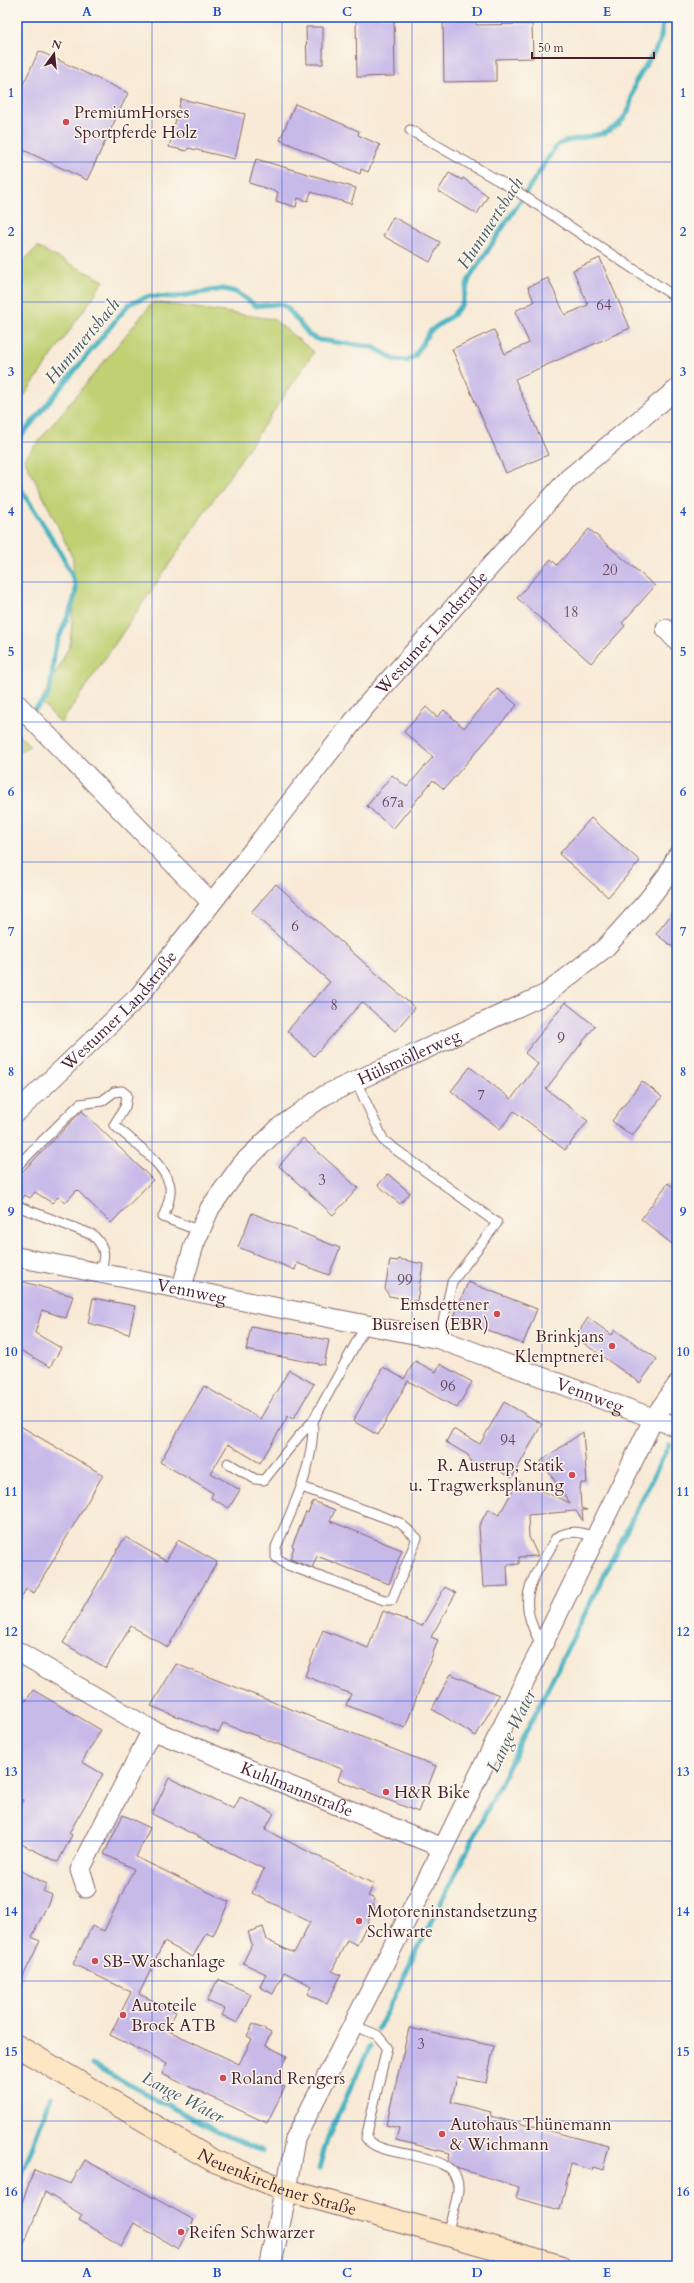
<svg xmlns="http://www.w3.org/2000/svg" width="694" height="2283" viewBox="0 0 694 2283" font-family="Cardo,serif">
	<rect width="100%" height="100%" fill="#fbf7ec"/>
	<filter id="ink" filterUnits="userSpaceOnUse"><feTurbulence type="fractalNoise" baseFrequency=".025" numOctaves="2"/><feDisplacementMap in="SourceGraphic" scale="8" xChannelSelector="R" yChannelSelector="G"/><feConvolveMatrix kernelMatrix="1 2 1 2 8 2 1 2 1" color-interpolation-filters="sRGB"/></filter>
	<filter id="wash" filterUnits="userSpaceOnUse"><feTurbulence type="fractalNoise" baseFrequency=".012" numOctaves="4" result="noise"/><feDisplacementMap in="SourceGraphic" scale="16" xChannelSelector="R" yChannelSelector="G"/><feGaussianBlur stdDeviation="0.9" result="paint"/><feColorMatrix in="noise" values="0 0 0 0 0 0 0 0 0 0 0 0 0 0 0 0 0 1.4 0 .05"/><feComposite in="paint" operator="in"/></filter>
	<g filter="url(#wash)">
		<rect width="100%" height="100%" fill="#f8ead6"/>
		<!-- green -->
		<path fill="#c0d072" stroke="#85784e" d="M37,247L104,281L17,406V268Z
			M153,302L273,319L314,352L61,723L41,702L70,645L74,596L73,559L55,520L24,459Z
			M17,732L30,746L17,752Z"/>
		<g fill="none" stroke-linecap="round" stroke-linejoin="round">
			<!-- stream -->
			<path stroke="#46b3c1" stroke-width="5" d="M17,441L129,304L149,296L174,297L223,289L236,292L256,306L277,304L283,305L289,310L310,336L319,340L373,347L395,360L407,361L415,356L430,331L453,315L462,304L469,279L557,145L567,141L605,133L619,124L628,112L636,81L660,42L664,17
				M17,482C28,503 78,573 76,591C72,612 61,629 55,649C52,664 54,682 47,697C44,701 38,706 34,710
				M378,2029L669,1445
				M93,2065L216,2131L262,2151
				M319,2168L328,2137L370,2046
				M17,2187L51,2097"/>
		</g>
		<g id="blocks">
			<!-- building -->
			<path fill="#c7bae9" d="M356,17H394L395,76L357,77Z
				M443,17H476V25L532,24L533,58L496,59V81L444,82Z
				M306,27H323V64H307Z
				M39,51L128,93L87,180L17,147V97Z
				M181,99L245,114L235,159L188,148L187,151L169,147Z
				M295,104L359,131L358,135L380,145L368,172L361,169L360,174L280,140Z
				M256,159L356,188L351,204L311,192L308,201L298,198L296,207L276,201L278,192L249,183Z
				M449,173L462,180L463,178L488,196L477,214L438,191Z
				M393,217L440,242L430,262L383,236Z
				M600,258L630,328L515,379L548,455L506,473L452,349L494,330L505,354L529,343L515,311L534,302L528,287L548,278L565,315L588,305L573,270Z
				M589,529L655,586L622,623L625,626L591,663L517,598L551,559L557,565Z
				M498,689L517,705L444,789L433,780L393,829L367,806L392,775L407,787L433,757L404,732L426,707L437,717L444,710L464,728Z
				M591,818L640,861L608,897L559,854Z
				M276,884L415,1008L395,1031L362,1002L314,1056L287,1031L330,982L251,912Z
				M677,907V950L656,934Z
				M565,1002L595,1026L546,1089L588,1121L565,1150L514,1111L500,1129L451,1091L470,1067L511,1099L538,1064L525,1053Z
				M642,1081L662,1097L632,1136L612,1121Z
				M82,1111L153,1180L111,1223L77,1190L65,1203L58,1197L52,1203L35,1192L30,1198L25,1195L20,1201L17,1200V1177Z
				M303,1138L358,1188L333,1215L279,1166Z
				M388,1174L410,1193L400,1204L378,1185Z
				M668,1183L677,1190V1248L641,1219Z
				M252,1213L340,1248L329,1275L297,1263L295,1270L238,1247Z
				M399,1259L423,1264L417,1301L389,1296L385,1289L390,1260L398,1261Z
				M17,1280L73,1296L66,1318L42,1310L35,1333L61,1348L50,1367L17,1348Z
				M468,1282L537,1309L523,1344L454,1317Z
				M93,1298L135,1306L129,1334L88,1323Z
				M588,1318L612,1335L615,1330L657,1359L640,1383L575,1337Z
				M251,1326L329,1340L324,1365L246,1350Z
				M415,1361L436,1372L440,1364L472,1382L457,1408L408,1381L378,1435L353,1421L383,1367L404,1379Z
				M289,1370L314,1384L293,1419L288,1416L260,1463L228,1444L211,1473L240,1490L229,1508L211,1498L213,1493L160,1462L204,1386L260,1419Z
				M504,1402L542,1424L512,1478L489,1465L479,1468L471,1463L468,1455L446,1442L453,1429L480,1444Z
				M17,1424L103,1475L34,1593L26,1589L17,1605Z
				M583,1432L587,1483H581L580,1489L581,1508L587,1510H582L583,1521L576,1511L528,1515L529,1537L538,1556L519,1557V1564L507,1565L508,1586L483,1587L479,1526L488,1509L499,1515L518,1481L570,1503L541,1461Z
				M313,1501L335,1510L330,1521L402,1550L389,1584L317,1556L312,1568L290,1559L294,1547L292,1546L306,1512L308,1513Z
				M125,1537L166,1561L178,1540L217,1562L168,1647L131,1626L106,1668L63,1643Z
				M445,1587L456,1593L431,1637L438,1640L405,1728L346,1705L351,1694L305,1676L323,1630L368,1648L383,1611L422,1626Z
				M176,1664L436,1766L418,1812L338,1780L342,1769L223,1723L219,1733L151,1706Z
				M451,1674L499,1695L476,1736L432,1709Z
				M33,1690L101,1730L82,1762L103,1774L69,1833L72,1835L58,1862L17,1842V1812L23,1800L17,1797V1696L26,1701Z
				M169,1778L234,1809L240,1797L274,1813L265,1830L374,1884L368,1896L375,1899L372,1906L375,1908L357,1945L347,1940L332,1971L341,1975L327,2004L308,1994L312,1986L284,1972L273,1994L260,1987L266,1974L243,1963L252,1944L248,1932L263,1927L267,1940L294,1953L310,1922L252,1893L264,1869L152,1814Z
				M123,1815L150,1828L136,1857L229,1902L213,1936L206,1933L193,1957L164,1942L139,1994L176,2012L167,2030L239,2064L252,2039L247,2036L253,2024L271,2033L265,2045L287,2056L274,2082L285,2087L267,2123L162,2074L167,2063L110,2035L131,1992L73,1964L92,1926L104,1931L134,1869L104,1854Z
				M17,1869L47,1884L43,1891L52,1895L32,1937L40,1941L17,1989Z
				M218,1979L251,1994L237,2023L222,2015L225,2009L207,2001Z
				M409,2028L494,2046L486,2083L457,2077L451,2102L491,2112L490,2116L609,2146L603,2170L593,2167L592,2170L571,2164L560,2210L516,2198L519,2187L456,2168L448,2161L450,2153L396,2140L399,2128L386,2125Z
				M85,2160L194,2220L178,2249L134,2223L121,2246L79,2220L82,2215L45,2192L17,2261V2216L34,2170L71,2184Z"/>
		</g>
	</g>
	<g filter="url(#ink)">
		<use href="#blocks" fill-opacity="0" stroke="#876667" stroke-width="1"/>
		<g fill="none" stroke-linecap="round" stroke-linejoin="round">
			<!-- service casing -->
			<g stroke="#876667" stroke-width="11">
				<path id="service" d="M410,130L515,190L677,298
					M356,1081L384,1141L497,1223L452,1282L439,1339
					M17,1166L80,1104L102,1101L114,1092L122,1091L127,1095L125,1107L114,1125C131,1140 167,1165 170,1187C171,1197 167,1208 163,1217L200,1231
					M17,1206L93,1235C107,1249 105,1256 100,1274
					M228,1463L255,1479L264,1480L299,1436L313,1421L366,1325
					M302,1487L400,1523L417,1538L392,1600H384L285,1564L276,1557V1547C294,1505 314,1467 313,1421
					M542,1646C514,1597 531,1583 556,1538C569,1529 581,1532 595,1537
					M353,2025L377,2035L387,2047L366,2138C381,2161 461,2147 458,2190C457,2204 450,2220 447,2234"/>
			</g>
			<!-- minor casing -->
			<g stroke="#876667" stroke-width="21">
				<g id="minor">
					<path d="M666,629L677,641"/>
					<path d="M17,704L211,902"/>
					<path id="s1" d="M17,1112L139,996L364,708L569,478L677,389"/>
					<path id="s2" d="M17,1257L439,1339L677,1427"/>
					<path id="s3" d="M181,1290L194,1245L210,1208L242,1164L280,1127L325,1095L546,994L605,948L648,900L668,874L677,856"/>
					<path id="s4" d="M17,1651L152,1730L443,1848"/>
					<path d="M86,1888L80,1870L152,1730"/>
					<path d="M286,2190L295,2139L443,1848L654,1418L677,1385"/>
				</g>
			</g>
			<!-- tertiary casing -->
			<g stroke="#876667" stroke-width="24">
				<path id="tertiary" d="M270,2266L286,2190"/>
			</g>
			<!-- secondary casing -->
			<g stroke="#876667" stroke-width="24">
				<g id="secondary">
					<path id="s5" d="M17,2046L212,2160L286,2190L560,2266"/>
				</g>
			</g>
			<!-- service -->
			<use href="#service" stroke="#fff" stroke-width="9"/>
			<!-- minor -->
			<use href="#minor" stroke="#fff" stroke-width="19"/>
			<!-- tertiary -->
			<use href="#tertiary" stroke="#fff" stroke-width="22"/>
			<!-- secondary -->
			<use href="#secondary" stroke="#fce6c4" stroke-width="22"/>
		</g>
	</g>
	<!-- grid -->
	<path fill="none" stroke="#1d4ed8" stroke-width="1" stroke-opacity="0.55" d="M152,17V2266M282,17V2266M412,17V2266M542,17V2266M17,162H677M17,302H677M17,442H677M17,582H677M17,722H677M17,862H677M17,1002H677M17,1142H677M17,1281H677M17,1421H677M17,1561H677M17,1701H677M17,1841H677M17,1981H677M17,2121H677"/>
	<!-- markers -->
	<g fill="#d1495b" stroke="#fbf7ec" stroke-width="1.5">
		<circle cx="66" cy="122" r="4"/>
		<circle cx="497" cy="1314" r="4"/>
		<circle cx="612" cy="1346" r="4"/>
		<circle cx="572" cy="1475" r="4"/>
		<circle cx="386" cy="1792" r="4"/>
		<circle cx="359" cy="1921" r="4"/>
		<circle cx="95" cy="1961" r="4"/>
		<circle cx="123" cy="2015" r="4"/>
		<circle cx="223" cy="2078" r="4"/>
		<circle cx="442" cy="2134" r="4"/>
		<circle cx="181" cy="2232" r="4"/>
	</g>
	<g text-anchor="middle" stroke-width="3" stroke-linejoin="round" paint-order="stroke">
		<!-- number labels -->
		<g font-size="15" fill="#69465a">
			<text x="604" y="310">64</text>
			<text x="610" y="575">20</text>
			<text x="571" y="617">18</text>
			<text x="393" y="807">67a</text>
			<text x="295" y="931">6</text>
			<text x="334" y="1010">8</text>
			<text x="561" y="1043">9</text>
			<text x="481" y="1100">7</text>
			<text x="322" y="1185">3</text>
			<text x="405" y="1285">99</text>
			<text x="448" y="1391">96</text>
			<text x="508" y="1445">94</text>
			<text x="421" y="2049">3</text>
		</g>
		<!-- poi labels -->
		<g font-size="17" fill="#4a1f2b" stroke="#fbf7ec" text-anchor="start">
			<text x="74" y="118">PremiumHorses<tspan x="74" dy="20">Sportpferde Holz</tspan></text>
			<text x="489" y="1310" text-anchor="end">Emsdettener<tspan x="489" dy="20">Busreisen (EBR)</tspan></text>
			<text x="604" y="1342" text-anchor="end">Brinkjans<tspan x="604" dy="20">Klemptnerei</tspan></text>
			<text x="564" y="1471" text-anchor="end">R. Austrup, Statik<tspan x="564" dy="20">u. Tragwerksplanung</tspan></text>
			<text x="394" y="1798">H&amp;R Bike</text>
			<text x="367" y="1917">Motoreninstandsetzung<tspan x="367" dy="20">Schwarte</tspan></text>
			<text x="103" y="1967">SB-Waschanlage</text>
			<text x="131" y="2011">Autoteile<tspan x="131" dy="20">Brock ATB</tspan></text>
			<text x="231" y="2084">Roland Rengers</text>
			<text x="450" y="2130">Autohaus Thünemann<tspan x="450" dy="20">&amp; Wichmann</tspan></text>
			<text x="189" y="2238">Reifen Schwarzer</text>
		</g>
		<!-- street labels -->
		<g font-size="17" fill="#4a1f2b" stroke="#fbf7ec">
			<text dy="6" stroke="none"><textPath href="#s1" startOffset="635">Westumer Landstraße</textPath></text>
			<text dy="6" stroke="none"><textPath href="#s1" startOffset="144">Westumer Landstraße</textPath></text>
			<text dy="6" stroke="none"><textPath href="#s3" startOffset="342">Hülsmöllerweg</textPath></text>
			<text dy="6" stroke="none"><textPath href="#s2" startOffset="178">Vennweg</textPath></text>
			<text dy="6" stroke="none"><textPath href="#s2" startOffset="591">Vennweg</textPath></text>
			<text dy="6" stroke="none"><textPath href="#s4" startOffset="313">Kuhlmannstraße</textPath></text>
			<text dy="6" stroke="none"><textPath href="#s5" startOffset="295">Neuenkirchener Straße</textPath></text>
		</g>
		<!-- water labels -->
		<g font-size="18" font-style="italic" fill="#485a67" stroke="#fbf7ec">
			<text transform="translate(490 223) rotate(-57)" y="6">Hummertsbach</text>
			<text transform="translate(82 341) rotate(-50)" y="6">Hummertsbach</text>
			<text transform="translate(511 1731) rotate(-64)" y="6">Lange Water</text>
			<text transform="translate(183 2097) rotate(28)" y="6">Lange Water</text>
		</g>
	</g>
	<!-- margin -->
	<rect width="694" height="2283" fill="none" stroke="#fbf7ec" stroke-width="44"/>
	<!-- north arrow -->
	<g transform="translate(54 54) rotate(15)" stroke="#fbf7ec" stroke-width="3" paint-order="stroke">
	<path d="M0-3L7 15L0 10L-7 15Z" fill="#4a1f2b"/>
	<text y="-6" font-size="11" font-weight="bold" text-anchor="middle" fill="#4a1f2b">N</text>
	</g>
	<!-- scale -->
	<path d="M532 52v6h122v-6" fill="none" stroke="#4a1f2b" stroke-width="2"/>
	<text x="538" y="52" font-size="12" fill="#4a1f2b" stroke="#fbf7ec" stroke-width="3" paint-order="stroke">50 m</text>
	<rect x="22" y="22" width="650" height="2239" fill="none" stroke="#1d4ed8" stroke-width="1.5"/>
	<g font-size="13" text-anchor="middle" font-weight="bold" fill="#1d4ed8">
		<text x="87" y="16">A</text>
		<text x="217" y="16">B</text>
		<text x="347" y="16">C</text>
		<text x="477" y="16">D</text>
		<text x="607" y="16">E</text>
		<text x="11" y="97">1</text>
		<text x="683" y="97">1</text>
		<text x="11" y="236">2</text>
		<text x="683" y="236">2</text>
		<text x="11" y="376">3</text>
		<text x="683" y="376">3</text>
		<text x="11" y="516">4</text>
		<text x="683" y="516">4</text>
		<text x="11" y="656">5</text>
		<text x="683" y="656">5</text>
		<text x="11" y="796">6</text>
		<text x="683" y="796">6</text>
		<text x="11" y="936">7</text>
		<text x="683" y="936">7</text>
		<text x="11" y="1076">8</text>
		<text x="683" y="1076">8</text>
		<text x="11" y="1216">9</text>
		<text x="683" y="1216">9</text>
		<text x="11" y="1356">10</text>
		<text x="683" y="1356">10</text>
		<text x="11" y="1496">11</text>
		<text x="683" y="1496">11</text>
		<text x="11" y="1636">12</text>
		<text x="683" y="1636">12</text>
		<text x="11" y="1776">13</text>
		<text x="683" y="1776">13</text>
		<text x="11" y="1916">14</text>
		<text x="683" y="1916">14</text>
		<text x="11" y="2056">15</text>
		<text x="683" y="2056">15</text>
		<text x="11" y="2196">16</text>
		<text x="683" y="2196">16</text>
		<text x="87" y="2277">A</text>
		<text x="217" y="2277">B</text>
		<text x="347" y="2277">C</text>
		<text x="477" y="2277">D</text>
		<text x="607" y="2277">E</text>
	</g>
</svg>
